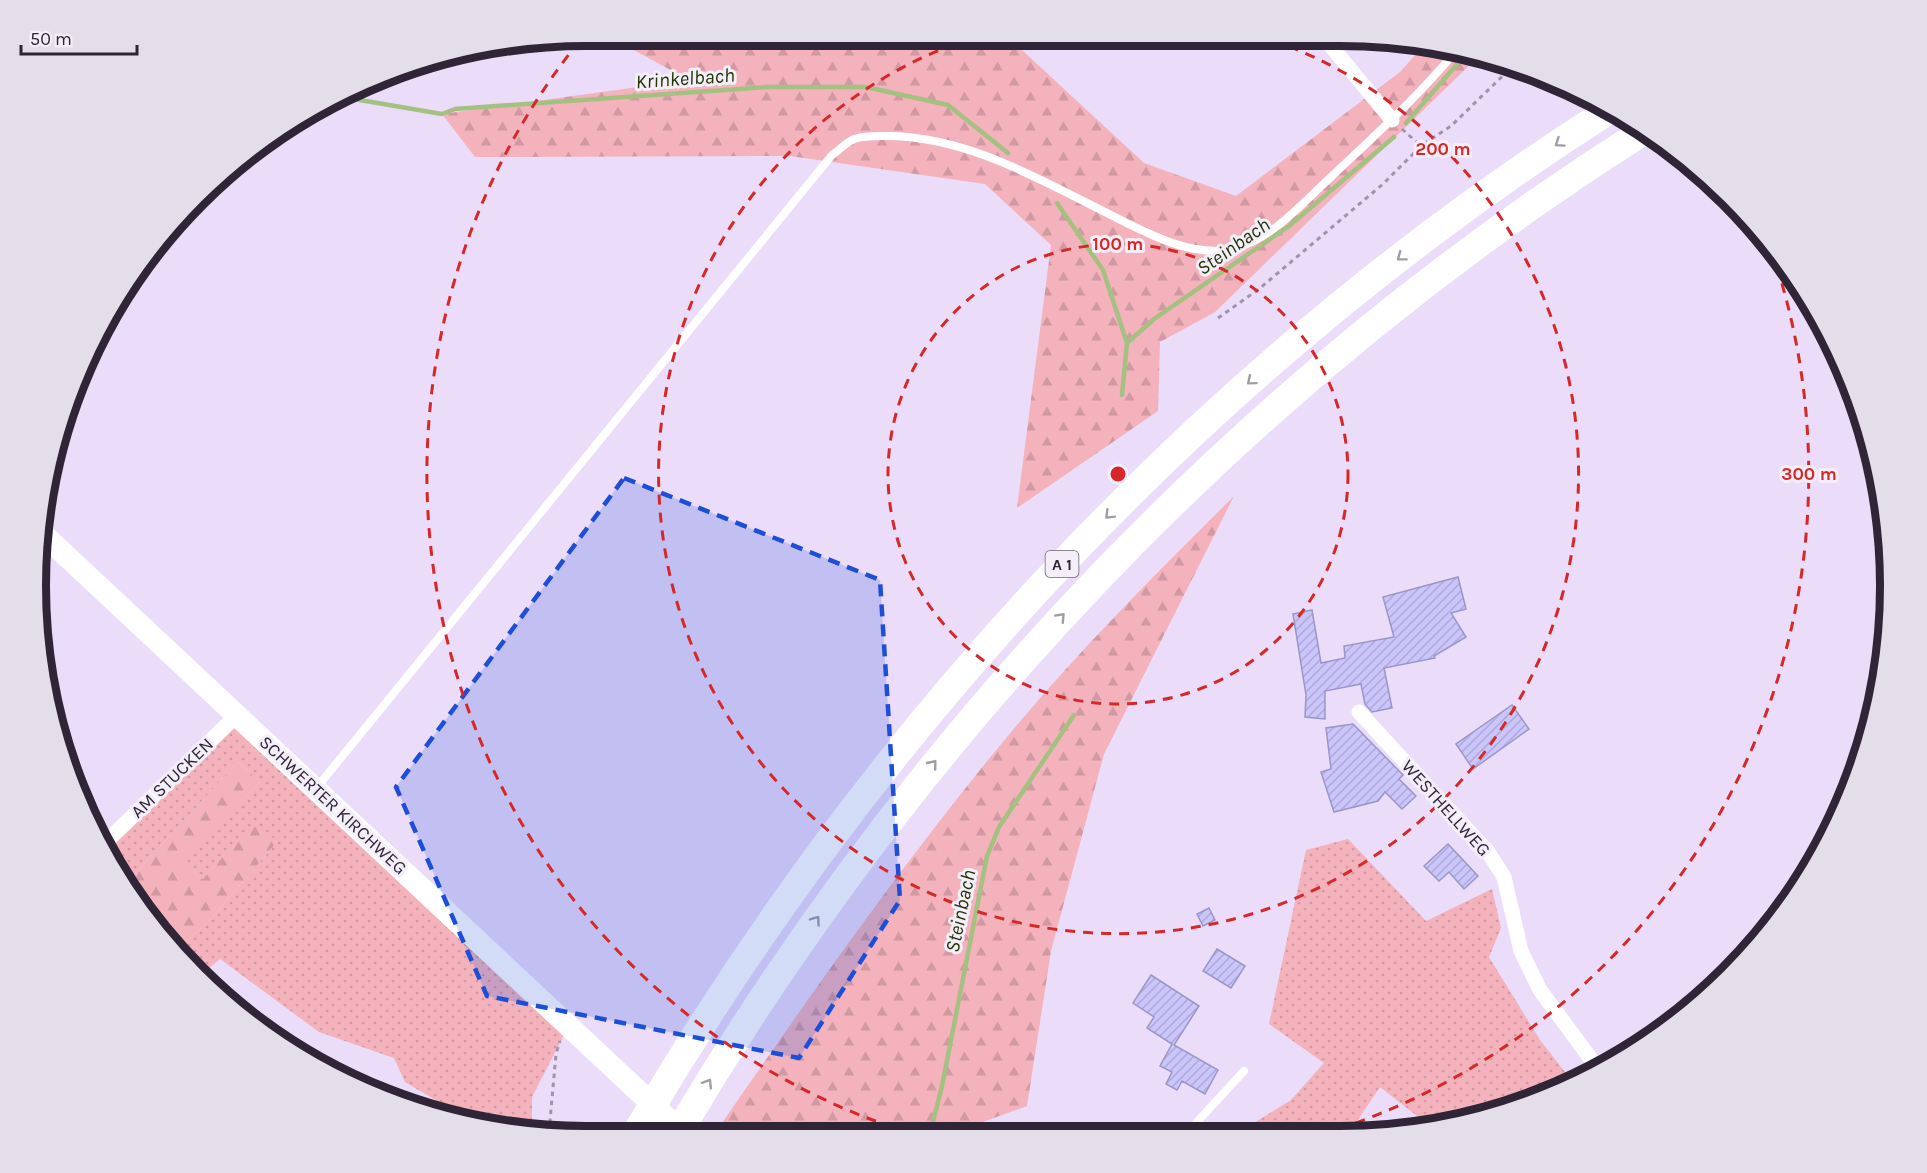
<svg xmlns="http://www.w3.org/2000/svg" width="1927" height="1173" viewBox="0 0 1927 1173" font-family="Karla,sans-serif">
	<defs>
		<pattern id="grass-dots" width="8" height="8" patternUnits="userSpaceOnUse" patternTransform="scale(1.5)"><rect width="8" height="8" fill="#f3b2bc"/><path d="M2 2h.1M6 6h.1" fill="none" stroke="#d199a2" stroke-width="1.8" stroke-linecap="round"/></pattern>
		<pattern id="forest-firs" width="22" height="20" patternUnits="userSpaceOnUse" patternTransform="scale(1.5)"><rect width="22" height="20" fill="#f3b2bc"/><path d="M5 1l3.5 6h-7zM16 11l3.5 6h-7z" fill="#d199a2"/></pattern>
		<pattern id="building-hatch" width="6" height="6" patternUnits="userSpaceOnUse" patternTransform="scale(1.5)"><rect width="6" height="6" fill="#cac5fa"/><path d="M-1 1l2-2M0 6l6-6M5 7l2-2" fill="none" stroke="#aea9d7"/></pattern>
	</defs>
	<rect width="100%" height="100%" fill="#ebdcf9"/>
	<!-- grass -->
	<path fill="url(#grass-dots)" d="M237,715L568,1027L532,1097V1132H515L469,1120L405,1082L394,1058L319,1032L220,959L202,974L178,949L211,919L277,842L255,822L203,879L178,863L260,782L238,762L128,881L107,841Z
		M1348,839L1426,921L1492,889L1501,928L1489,957L1540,1040L1572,1081L1483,1118L1431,1127L1380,1087L1347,1136L1234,1135L1291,1100L1324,1063L1269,1024L1306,850Z"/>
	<!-- forest -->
	<path fill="url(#forest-firs)" d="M608,36L1009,38L1144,163L1236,196L1400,72L1425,44L1477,58L1215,312L1160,342L1158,411L1017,508L1051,245L985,184L790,156L475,157L442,114L689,80Z
		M1234,496L1104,754L1051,951L1027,1106L949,1134L715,1133C810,996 905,859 1012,731C1081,648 1158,572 1234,496Z
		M238,762L260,782L179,863L203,879L255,821L277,842L211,919L178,949L150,921L128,881Z"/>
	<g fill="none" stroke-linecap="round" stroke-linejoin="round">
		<!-- stream -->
		<path stroke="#a4c182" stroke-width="4.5" d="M348,98L442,114L455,109L766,87H866L948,105L1008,153
			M1406,123L1465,55
			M1057,203L1103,270L1127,343
			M1122,395L1127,343L1154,319L1289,226L1394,137
			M930,1134L942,1086L987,856L999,827L1074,715"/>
	</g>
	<!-- building -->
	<path fill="url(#building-hatch)" stroke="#9a96c6" stroke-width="1.5" d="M1458,577L1466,609L1451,613L1466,637L1434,656L1435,658L1384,668L1392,708L1372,712L1365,704L1361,684L1325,691V719L1305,717L1306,695L1293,614L1312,610L1321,663L1345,658L1344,646L1394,637L1383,597Z
		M1512,705L1529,729L1473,769L1456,744Z
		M1353,724L1403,775L1399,779L1416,796L1402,809L1385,792L1378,801L1334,812L1321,772L1331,769L1326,728Z
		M1448,844L1478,876L1464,889L1449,872L1439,881L1424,866Z
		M1209,908L1215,920L1203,926L1197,914Z
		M1217,949L1245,966L1231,988L1203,971Z
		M1151,975L1199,1006L1174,1045L1218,1070L1205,1094L1182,1081L1177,1090L1166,1084L1172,1072L1160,1066L1172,1044L1147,1028L1154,1017L1133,1003Z"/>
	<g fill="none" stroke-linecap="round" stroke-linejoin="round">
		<!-- path -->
		<path stroke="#a093ab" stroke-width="3" stroke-dasharray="4.5 4.5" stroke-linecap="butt" d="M1402,129L1421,146
			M1218,318L1259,289L1383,184L1421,146L1451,126L1512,67
			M549,1132L556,1054L560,1041"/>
		<!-- lane -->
		<path stroke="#fff" stroke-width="8" d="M318,786L832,155C839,150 847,142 854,139C866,135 879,136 891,136C972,138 1044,182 1115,217C1150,235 1196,259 1236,248C1273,238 1302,203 1330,178C1373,137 1417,98 1455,52
			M1185,1135L1244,1071"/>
		<!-- street -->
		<path stroke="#fff" stroke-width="15" d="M1326,40L1392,120
			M1359,712L1488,852L1504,877L1521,951L1540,990L1599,1070
			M107,841L237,715"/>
		<!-- secondary -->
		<path stroke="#fff" stroke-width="22" d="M44,535L683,1133"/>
		<!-- highway -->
		<path stroke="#fff" stroke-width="28" d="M636,1133C875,724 1208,366 1608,111
			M678,1133C917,730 1247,382 1644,131"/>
	</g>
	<!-- one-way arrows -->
	<defs><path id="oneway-chevron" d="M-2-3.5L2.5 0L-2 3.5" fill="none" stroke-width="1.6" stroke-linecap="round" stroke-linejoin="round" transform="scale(1.5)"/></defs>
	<g stroke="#a19da5">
		<use href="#oneway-chevron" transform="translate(1559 143) rotate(146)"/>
		<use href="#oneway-chevron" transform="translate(1401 257) rotate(143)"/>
		<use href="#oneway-chevron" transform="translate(1251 381) rotate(140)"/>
		<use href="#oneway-chevron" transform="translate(1109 515) rotate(135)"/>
		<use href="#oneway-chevron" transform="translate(1061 617) rotate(-47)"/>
		<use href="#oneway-chevron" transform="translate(933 764) rotate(-51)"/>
		<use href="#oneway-chevron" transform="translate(816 920) rotate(-55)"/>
		<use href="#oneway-chevron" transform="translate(708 1083) rotate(-58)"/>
	</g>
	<!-- marked area -->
	<path fill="#1d4ed8" fill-opacity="0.2" stroke="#1d4ed8" stroke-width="4.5" stroke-dasharray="12 8" stroke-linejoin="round" d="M624,478L880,580L900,900L799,1058L487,996L396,787Z"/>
	<!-- distance rings -->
	<g fill="none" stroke="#d62828" stroke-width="3" stroke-dasharray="10 8">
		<circle cx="1118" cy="474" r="230"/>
		<path d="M1272 40A460 460 0 1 1 968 39"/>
		<path d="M910 1133A691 691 0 0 1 581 39M1771 249A691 691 0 0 1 1320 1135"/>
	</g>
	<g text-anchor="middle" stroke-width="6" stroke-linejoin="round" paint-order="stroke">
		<!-- shield labels -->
		<rect fill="#f3eef8" stroke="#6a6171" stroke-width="1.5" x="1045.5" y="551" width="33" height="26" rx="4.5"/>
		<g font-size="16" font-weight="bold" fill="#2f2537">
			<text x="1062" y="570">A 1</text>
		</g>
		<!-- street labels -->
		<g font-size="18" fill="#2f2537" stroke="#f3eef8">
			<text transform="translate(172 778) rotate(-44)" y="6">AM STUCKEN</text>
			<text transform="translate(333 805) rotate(43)" y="6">SCHWERTER KIRCHWEG</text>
			<text transform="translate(1446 808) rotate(48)" y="6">WESTHELLWEG</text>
		</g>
		<!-- water labels -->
		<g font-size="20" font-style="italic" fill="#223405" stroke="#f3eef8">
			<text transform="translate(685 78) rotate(-4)" y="7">Krinkelbach</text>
			<text transform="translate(1233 246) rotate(-35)" y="7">Steinbach</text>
			<text transform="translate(960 911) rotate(-78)" y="7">Steinbach</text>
		</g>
	</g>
	<!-- crop -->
	<path d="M0 0H1927V1173H0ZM586 46H1340A540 540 0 0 1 1880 586V586A540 540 0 0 1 1340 1126H586A540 540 0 0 1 46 586V586A540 540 0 0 1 586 46Z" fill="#e3dee9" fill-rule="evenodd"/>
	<path fill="none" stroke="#2f2537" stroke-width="8" d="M586 46H1340A540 540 0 0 1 1880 586V586A540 540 0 0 1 1340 1126H586A540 540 0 0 1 46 586V586A540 540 0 0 1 586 46Z"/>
	<circle cx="1118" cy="474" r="9" fill="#d62828" stroke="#f3eef8" stroke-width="3"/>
	<g font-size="18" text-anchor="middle" font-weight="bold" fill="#d62828" stroke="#f3eef8" stroke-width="6" stroke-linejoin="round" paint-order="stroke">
		<text x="1443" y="155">200 m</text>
		<text x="1118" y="250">100 m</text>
		<text x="1809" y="480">300 m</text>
	</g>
	<!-- scale -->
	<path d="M21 45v9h116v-9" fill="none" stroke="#2f2537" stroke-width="3"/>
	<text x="30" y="45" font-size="18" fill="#2f2537" stroke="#f3eef8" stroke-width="4.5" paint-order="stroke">50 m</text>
</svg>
